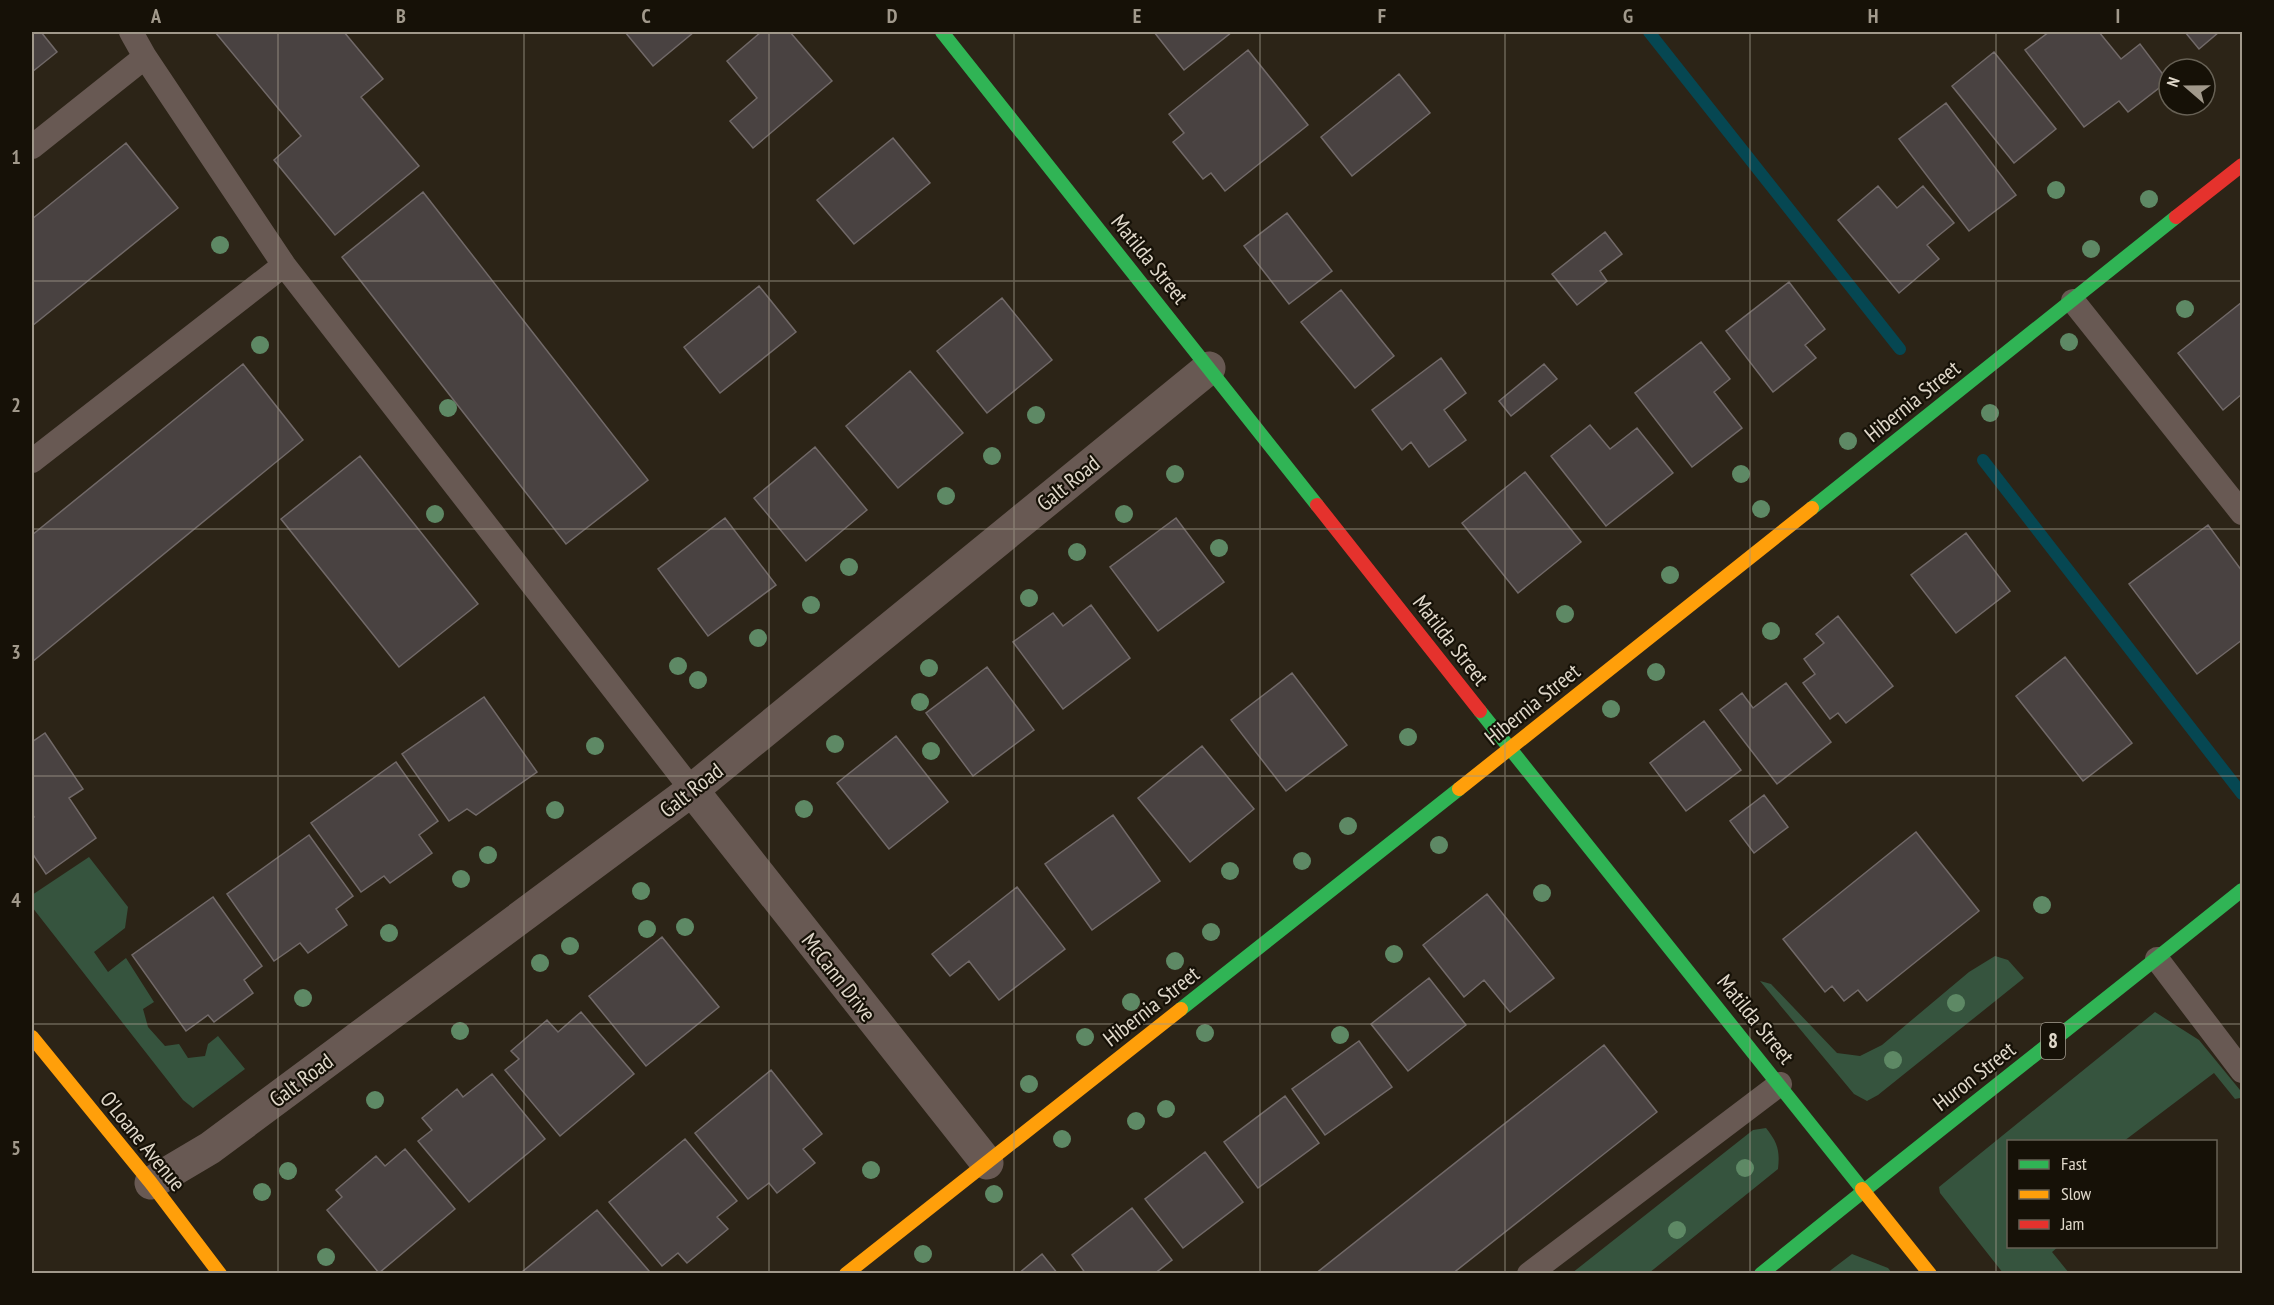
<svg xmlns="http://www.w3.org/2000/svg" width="2274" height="1305" viewBox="0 0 2274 1305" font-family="'PT Sans Narrow',sans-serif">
	<rect width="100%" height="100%" fill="#2c2417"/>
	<!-- green -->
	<path fill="#36543e" d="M89,857L128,907L125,928L94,952L108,972L126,958L154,1002L143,1009L148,1027L165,1046L179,1044L188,1058L205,1056L208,1044L218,1036L245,1069L193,1108L183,1100L32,907V895Z
		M1995,956L2008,960L2024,978L1878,1095L1867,1101L1854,1094L1760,981L1771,984L1837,1053L1860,1056L1882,1045L1969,972Z
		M2155,1012L2199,1040L2240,1090V1098L2235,1099L2214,1073L2124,1141L2008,1142V1246L2058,1247L2052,1252L2069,1273H2003L1940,1193L1939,1187Z
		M1766,1128C1778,1143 1780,1151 1778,1169L1649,1273H1572L1753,1130Z
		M1852,1254L1888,1268L1892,1273H1827Z"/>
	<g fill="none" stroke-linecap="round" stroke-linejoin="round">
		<!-- stream -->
		<path stroke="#064752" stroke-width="12" d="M1649,32L1900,349
			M1983,460L2242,794"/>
	</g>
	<!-- building -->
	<path fill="#494241" stroke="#716968" stroke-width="1.5" d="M32,32H41L57,52L32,72Z
		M215,32H344L383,79L361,97L419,166L335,235L274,160L301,136Z
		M625,32H694L653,66Z
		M761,32H790L832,81L753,148L730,121L757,98L727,61Z
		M1154,32H1232L1184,70Z
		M2049,32H2099L2121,59L2140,44L2168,81L2128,112L2119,101L2084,127L2025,50Z
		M2185,32H2219L2199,49Z
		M1248,50L1308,125L1225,191L1211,173L1203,179L1173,142L1184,133L1169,114Z
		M1994,52L2056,129L2014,163L1952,86Z
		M1399,74L1430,113L1352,176L1321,137Z
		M1946,103L2016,195L1969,231L1899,139Z
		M893,138L930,183L854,244L817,200Z
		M126,143L178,208L32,326V219Z
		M1878,186L1897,208L1923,186L1954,223L1927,245L1939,259L1899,293L1838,220Z
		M423,192L648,480L566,544L342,257Z
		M1287,213L1332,271L1289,304L1244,246Z
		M1605,232L1622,254L1600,271L1607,281L1577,305L1552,274Z
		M1789,282L1825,329L1805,345L1816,358L1773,392L1726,331Z
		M759,286L796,332L720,393L684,347Z
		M1341,290L1394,356L1355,388L1301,322Z
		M1002,298L1052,360L987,413L937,351Z
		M2242,302V394L2223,410L2178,353Z
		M1701,342L1730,379L1714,392L1742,428L1692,467L1635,393Z
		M1441,358L1466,393L1444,410L1466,440L1429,467L1411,442L1402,450L1372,410Z
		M243,364L303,440L32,662V535Z
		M1544,364L1557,379L1511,416L1499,401Z
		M910,371L963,433L898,488L846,426Z
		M1590,425L1610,449L1637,428L1673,473L1606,526L1551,456Z
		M815,447L867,510L806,561L754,498Z
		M360,456L478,604L399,667L281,519Z
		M1525,472L1581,542L1518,593L1462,523Z
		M725,518L776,585L708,636L658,569Z
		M1176,518L1224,582L1158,631L1110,567Z
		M2208,525L2242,571V640L2197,674L2129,584Z
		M1966,533L2010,591L1956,633L1911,575Z
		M1091,605L1130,658L1063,709L1013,642L1053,613L1063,626Z
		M1838,616L1893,686L1846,723L1838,713L1830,719L1803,683L1815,674L1804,659L1824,643L1816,634Z
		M2065,657L2132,743L2083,781L2016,696Z
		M987,667L1034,730L973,776L926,713Z
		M1292,673L1347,745L1286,791L1231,720Z
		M1786,683L1831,742L1777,784L1720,710L1742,693L1753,708Z
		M484,697L537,772L476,815L467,809L449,821L402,754Z
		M1704,721L1741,770L1686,811L1650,763Z
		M45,733L83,789L69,798L96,838L46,874L32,853V818L34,817L32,813V742Z
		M896,736L948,802L889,849L837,783Z
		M1202,746L1254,809L1190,862L1138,798Z
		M396,762L438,821L419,835L432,853L390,883L384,876L361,892L311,823Z
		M1764,795L1788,827L1754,853L1730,821Z
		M1113,815L1160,881L1092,930L1045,864Z
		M1916,832L1979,911L1867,1001L1858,990L1844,1001L1832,986L1825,992L1783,939Z
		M309,835L353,896L336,909L347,925L308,953L300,943L274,961L227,894Z
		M1017,887L1065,949L999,1000L969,961L950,976L932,954Z
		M1487,894L1554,978L1510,1012L1484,980L1464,997L1423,945Z
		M213,897L262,966L244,980L253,993L214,1022L208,1015L186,1031L132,955Z
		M662,937L719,1007L646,1066L589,996Z
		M1429,978L1466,1025L1408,1071L1371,1024Z
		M581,1012L634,1074L560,1136L505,1070L519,1059L511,1051L547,1020L558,1032Z
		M1359,1041L1392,1087L1325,1135L1292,1089Z
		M1604,1045L1657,1112L1452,1274H1315Z
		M771,1070L822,1134L803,1149L815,1163L777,1193L769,1183L748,1199L695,1133Z
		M492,1074L545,1139L469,1202L418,1141L432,1130L422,1118L457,1089L463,1097Z
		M1285,1096L1319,1143L1258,1188L1224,1142Z
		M685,1139L737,1201L717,1217L728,1229L687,1263L678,1253L662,1266L609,1202Z
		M405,1149L455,1209L379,1273L327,1210L342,1197L336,1190L376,1156L385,1166Z
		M1205,1152L1243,1202L1183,1248L1145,1199Z
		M1132,1208L1172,1260L1154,1274H1086L1072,1255Z
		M597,1210L649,1271L646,1274H523L522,1272Z
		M1042,1254L1058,1274H1018Z"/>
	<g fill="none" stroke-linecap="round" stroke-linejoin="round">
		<!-- lane -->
		<path stroke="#685953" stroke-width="24" d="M131,32L145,57L284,265L692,790
			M32,147L145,57
			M2073,301L2242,513
			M32,461L284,265
			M2157,959L2242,1071
			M1529,1274L1780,1084"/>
		<!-- street -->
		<path stroke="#685953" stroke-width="33" d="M692,790L987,1163
			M151,1183L210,1148L692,790L1209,368"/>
		<!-- fast -->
		<path stroke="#30b455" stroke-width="14" d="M942,32L1317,505
			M1812,508L2176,217
			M1480,711L1862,1189
			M1181,1009L1459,789
			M1761,1274C1920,1144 2082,1019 2242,890"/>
		<!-- slow -->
		<path stroke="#ff9f0a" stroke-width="14" d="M1459,789L1812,508
			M32,1037L151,1183L220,1274
			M1862,1189L1930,1274
			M846,1274L1181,1009"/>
		<!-- jam -->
		<path stroke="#e5322d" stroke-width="14" d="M2176,217L2242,165
			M1317,505L1480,711"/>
	</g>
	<!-- trees -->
	<g fill="#5e8965">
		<circle cx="2056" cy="190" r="9"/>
		<circle cx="2149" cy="199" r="9"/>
		<circle cx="220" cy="245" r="9"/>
		<circle cx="2091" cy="249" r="9"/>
		<circle cx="2185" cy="309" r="9"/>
		<circle cx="2069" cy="342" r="9"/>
		<circle cx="260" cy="345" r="9"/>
		<circle cx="448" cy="408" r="9"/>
		<circle cx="1990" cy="413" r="9"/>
		<circle cx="1036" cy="415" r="9"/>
		<circle cx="1848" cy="441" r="9"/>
		<circle cx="992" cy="456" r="9"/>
		<circle cx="1175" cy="474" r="9"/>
		<circle cx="1741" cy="474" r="9"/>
		<circle cx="946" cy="496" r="9"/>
		<circle cx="1761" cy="509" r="9"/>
		<circle cx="435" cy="514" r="9"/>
		<circle cx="1124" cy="514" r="9"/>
		<circle cx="1219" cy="548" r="9"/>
		<circle cx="1077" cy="552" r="9"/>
		<circle cx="849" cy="567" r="9"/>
		<circle cx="1670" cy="575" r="9"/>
		<circle cx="1029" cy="598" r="9"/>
		<circle cx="811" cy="605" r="9"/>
		<circle cx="1565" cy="614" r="9"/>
		<circle cx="1771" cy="631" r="9"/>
		<circle cx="758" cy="638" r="9"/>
		<circle cx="678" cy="666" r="9"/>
		<circle cx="929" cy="668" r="9"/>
		<circle cx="1656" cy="672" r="9"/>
		<circle cx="698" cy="680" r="9"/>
		<circle cx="920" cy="702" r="9"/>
		<circle cx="1611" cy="709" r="9"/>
		<circle cx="1408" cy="737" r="9"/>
		<circle cx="835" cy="744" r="9"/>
		<circle cx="595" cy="746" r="9"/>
		<circle cx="931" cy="751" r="9"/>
		<circle cx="804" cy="809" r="9"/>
		<circle cx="555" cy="810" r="9"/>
		<circle cx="1348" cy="826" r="9"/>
		<circle cx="1439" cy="845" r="9"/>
		<circle cx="488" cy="855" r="9"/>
		<circle cx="1302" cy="861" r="9"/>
		<circle cx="1230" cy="871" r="9"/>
		<circle cx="461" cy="879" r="9"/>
		<circle cx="641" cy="891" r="9"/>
		<circle cx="1542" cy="893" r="9"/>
		<circle cx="2042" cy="905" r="9"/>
		<circle cx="685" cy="927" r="9"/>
		<circle cx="647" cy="929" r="9"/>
		<circle cx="1211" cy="932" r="9"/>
		<circle cx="389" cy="933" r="9"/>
		<circle cx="570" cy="946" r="9"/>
		<circle cx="1394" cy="954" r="9"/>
		<circle cx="1175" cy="961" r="9"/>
		<circle cx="540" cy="963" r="9"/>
		<circle cx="303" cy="998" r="9"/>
		<circle cx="1131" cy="1002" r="9"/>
		<circle cx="1956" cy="1003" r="9"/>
		<circle cx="460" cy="1031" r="9"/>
		<circle cx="1205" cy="1033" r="9"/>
		<circle cx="1340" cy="1035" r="9"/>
		<circle cx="1085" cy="1037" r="9"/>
		<circle cx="1893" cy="1060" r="9"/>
		<circle cx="1029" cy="1084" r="9"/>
		<circle cx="375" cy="1100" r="9"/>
		<circle cx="1166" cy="1109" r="9"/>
		<circle cx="1136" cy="1121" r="9"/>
		<circle cx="1062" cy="1139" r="9"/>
		<circle cx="1745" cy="1168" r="9"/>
		<circle cx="871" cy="1170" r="9"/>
		<circle cx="288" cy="1171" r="9"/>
		<circle cx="262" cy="1192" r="9"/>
		<circle cx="994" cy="1194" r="9"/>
		<circle cx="1677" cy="1230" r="9"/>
		<circle cx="923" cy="1254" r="9"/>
		<circle cx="326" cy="1257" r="9"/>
	</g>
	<!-- grid -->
	<path fill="none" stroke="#a1998b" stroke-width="1.5" stroke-opacity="0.55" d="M278,32V1274M524,32V1274M769,32V1274M1014,32V1274M1260,32V1274M1505,32V1274M1750,32V1274M1996,32V1274M32,281H2242M32,529H2242M32,776H2242M32,1024H2242"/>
	<g text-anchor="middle" stroke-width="4.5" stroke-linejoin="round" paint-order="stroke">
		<!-- shield labels -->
		<rect fill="#161107" stroke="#a39c90" stroke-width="1.5" x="2041" y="1023" width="24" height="36" rx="4.5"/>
		<g font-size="21" font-weight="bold" fill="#e0d8ca">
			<text x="2053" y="1048">8</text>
		</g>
		<!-- street labels -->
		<g font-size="22" fill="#e0d8ca" stroke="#161107">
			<text transform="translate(1150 259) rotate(51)" y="8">Matilda Street</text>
			<text transform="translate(1912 401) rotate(-39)" y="8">Hibernia Street</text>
			<text transform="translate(1068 483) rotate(-39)" y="8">Galt Road</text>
			<text transform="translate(1451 640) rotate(52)" y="8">Matilda Street</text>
			<text transform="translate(1532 704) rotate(-39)" y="8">Hibernia Street</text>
			<text transform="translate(691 790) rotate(-38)" y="8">Galt Road</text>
			<text transform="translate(839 977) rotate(52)" y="8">McCann Drive</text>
			<text transform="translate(1151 1006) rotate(-38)" y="8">Hibernia Street</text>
			<text transform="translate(1756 1019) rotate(51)" y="8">Matilda Street</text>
			<text transform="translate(1974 1076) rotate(-38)" y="8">Huron Street</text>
			<text transform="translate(301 1080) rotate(-37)" y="8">Galt Road</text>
			<text transform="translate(143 1141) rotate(51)" y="8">O'Loane Avenue</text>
		</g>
	</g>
	<!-- border -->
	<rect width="2274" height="1305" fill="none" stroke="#161107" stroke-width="66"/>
	<!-- legend -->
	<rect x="2007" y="1140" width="210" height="108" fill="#161107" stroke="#676155" stroke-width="1.5"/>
	<rect x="2019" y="1160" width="30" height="9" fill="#30b455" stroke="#676155" stroke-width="1.5"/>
	<text x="2061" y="1170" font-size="18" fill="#e0d8ca">Fast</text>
	<rect x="2019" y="1190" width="30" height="9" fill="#ff9f0a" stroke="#676155" stroke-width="1.5"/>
	<text x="2061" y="1200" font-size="18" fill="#e0d8ca">Slow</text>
	<rect x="2019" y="1220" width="30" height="9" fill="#e5322d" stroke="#676155" stroke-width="1.5"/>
	<text x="2061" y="1230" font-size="18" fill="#e0d8ca">Jam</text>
	<!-- north arrow -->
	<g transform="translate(2187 87) rotate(290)"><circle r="28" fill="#161107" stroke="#676155" stroke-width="1.5"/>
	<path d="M0-4.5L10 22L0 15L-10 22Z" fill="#a1998b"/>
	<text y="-9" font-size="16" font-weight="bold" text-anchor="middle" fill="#e0d8ca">N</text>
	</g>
	<rect x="33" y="33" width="2208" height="1239" fill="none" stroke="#a1998b" stroke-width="2"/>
	<g font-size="20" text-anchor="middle" font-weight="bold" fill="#a1998b">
		<text x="156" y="23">A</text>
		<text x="401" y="23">B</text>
		<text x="646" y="23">C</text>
		<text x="892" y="23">D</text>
		<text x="1137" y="23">E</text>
		<text x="1382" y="23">F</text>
		<text x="1628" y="23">G</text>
		<text x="1873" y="23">H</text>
		<text x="2118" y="23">I</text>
		<text x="16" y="164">1</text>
		<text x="16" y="412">2</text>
		<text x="16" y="659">3</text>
		<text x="16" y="907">4</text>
		<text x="16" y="1155">5</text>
	</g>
</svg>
